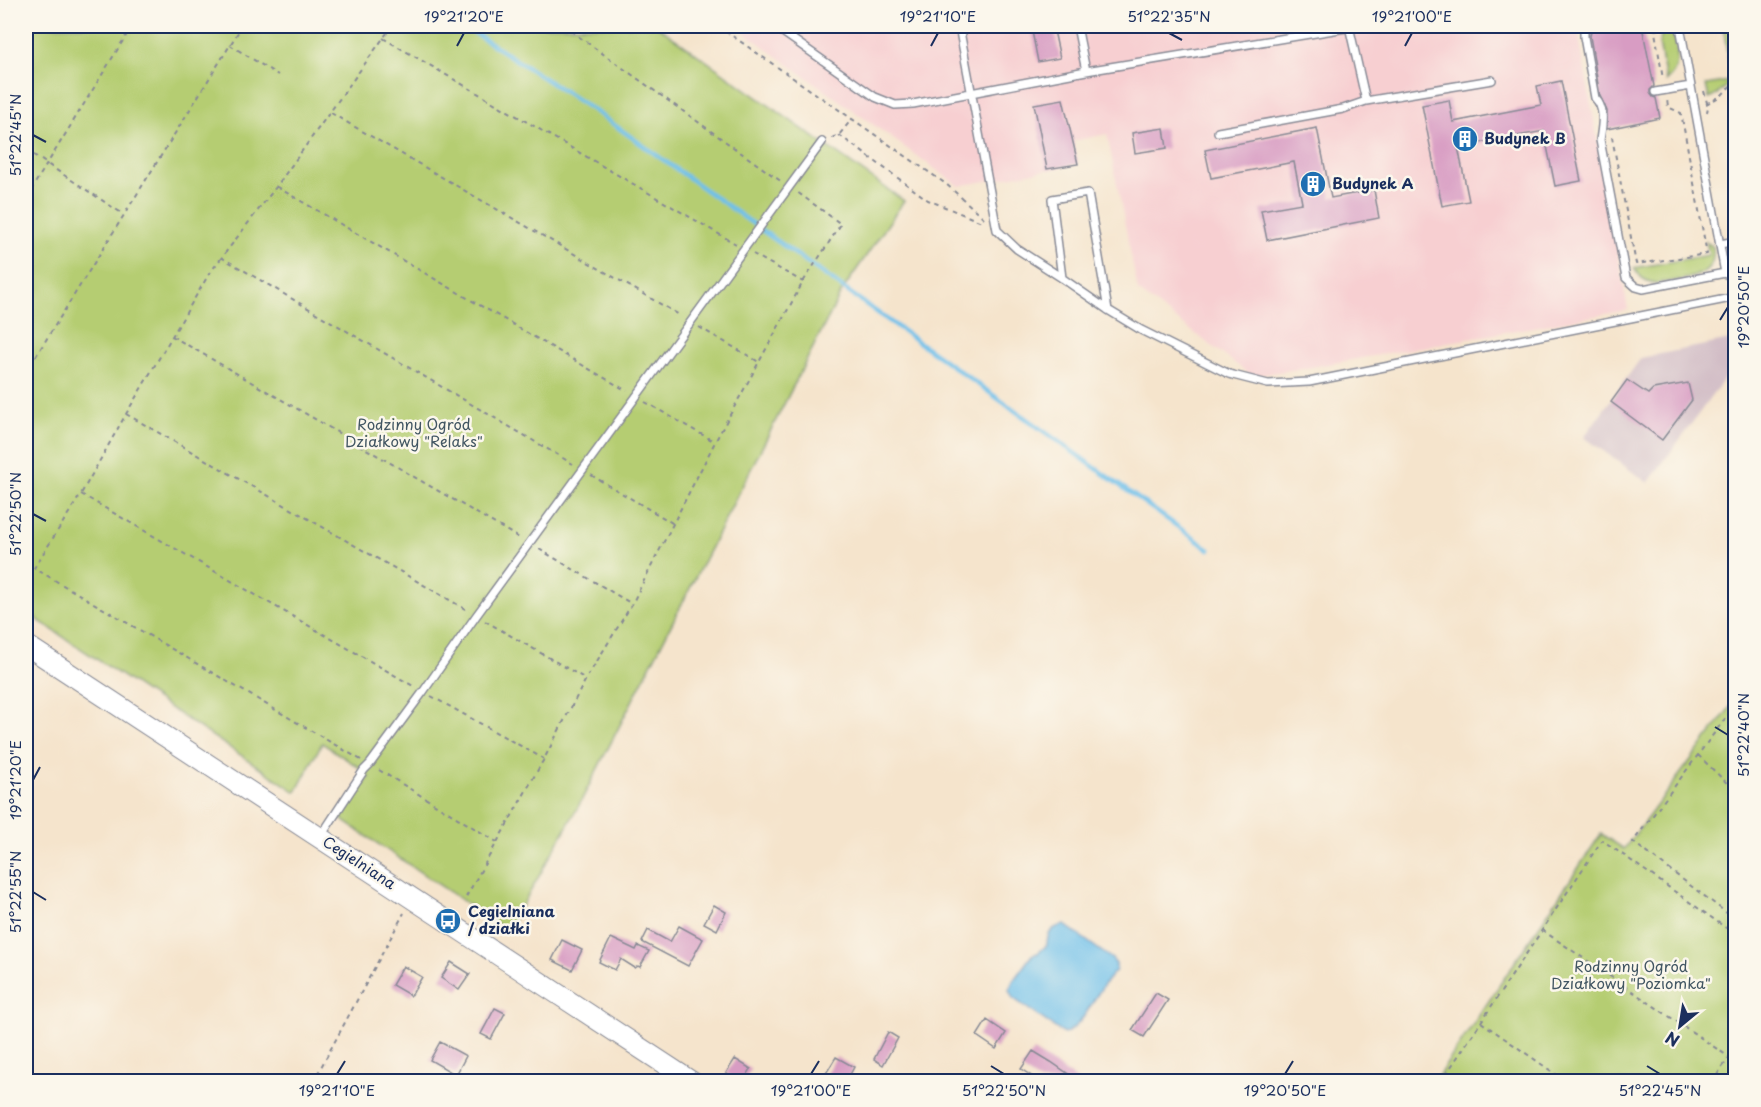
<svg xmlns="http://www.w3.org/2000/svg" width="1761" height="1107" viewBox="0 0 1761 1107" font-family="'Playpen Sans',sans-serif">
	<rect width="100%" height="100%" fill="#fbf7ec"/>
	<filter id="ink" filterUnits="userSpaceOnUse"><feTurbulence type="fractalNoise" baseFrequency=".0167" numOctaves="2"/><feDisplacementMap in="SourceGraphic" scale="12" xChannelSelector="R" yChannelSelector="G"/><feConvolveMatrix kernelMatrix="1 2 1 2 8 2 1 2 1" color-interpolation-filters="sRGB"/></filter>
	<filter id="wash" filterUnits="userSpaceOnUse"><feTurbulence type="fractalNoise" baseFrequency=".008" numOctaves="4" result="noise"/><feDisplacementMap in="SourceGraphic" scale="24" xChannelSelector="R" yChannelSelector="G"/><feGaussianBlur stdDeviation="1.35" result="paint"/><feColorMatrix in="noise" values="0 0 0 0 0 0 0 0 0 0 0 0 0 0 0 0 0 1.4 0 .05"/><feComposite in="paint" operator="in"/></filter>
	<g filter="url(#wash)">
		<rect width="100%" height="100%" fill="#f5e4cc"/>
		<!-- built -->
		<path fill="#f7cfd1" d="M735,26H1577L1628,310L1312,367L1252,376L1138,291L1107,134L1073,141L1078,164L959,186Z"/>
		<!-- industrial -->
		<path fill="#d2bdc6" d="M1735,339V364L1648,483L1584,437L1641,358Z"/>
		<!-- green -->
		<path fill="#b5cd72" stroke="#687e68" stroke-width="1.5" d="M26,26H657L904,201L842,291L578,807L508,931L341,819L369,777L363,770L322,743L296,792L26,612Z
			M1723,26H1734C1735,34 1738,65 1735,73C1732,83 1718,95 1709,99L1706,85L1729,81L1731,77Z
			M1673,30C1676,49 1684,67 1666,81L1659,43L1662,34Z
			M1706,241L1713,247C1718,279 1682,279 1659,283C1647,283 1640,278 1634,268L1709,255Z
			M1735,701V1081H1435L1601,834L1624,849Z"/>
		<!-- water -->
		<path fill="#6ec0ea" stroke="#4478a4" stroke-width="1.5" d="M1065,925L1112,959L1116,964V970C1111,976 1105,982 1101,989C1089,1006 1083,1025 1064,1034L1013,998L1009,990L1013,981L1032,955L1038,953L1047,945C1047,933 1053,926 1065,925Z"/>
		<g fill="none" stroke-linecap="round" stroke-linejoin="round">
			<!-- stream -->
			<path stroke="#6ec0ea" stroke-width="4.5" d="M464,26L599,114L1209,549"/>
		</g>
		<g id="blocks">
			<!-- building -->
			<path fill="#d89cc3" d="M1053,26L1060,58L1038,62L1032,31Z
				M1602,26H1642L1654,86L1650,90V93L1653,97L1656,98L1660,118L1607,129V111L1600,96L1590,36L1592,27Z
				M1561,81L1581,181L1555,186L1544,131L1458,147L1469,201L1442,206L1422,105L1449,100L1453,122L1541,105L1537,86Z
				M1063,99L1078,164L1047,169L1034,104Z
				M1164,128L1167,148L1135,153L1132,133Z
				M1317,128L1331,198L1374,190L1379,218L1267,240L1261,210L1302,203L1294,162L1211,178L1205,150Z
				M1627,380L1648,394L1653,389L1688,383L1692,400L1662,440L1611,402Z
				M714,905L726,912L717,930L704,923Z
				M679,926L703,939L688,966L642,942L648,930L670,942Z
				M611,938L636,950L638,946L649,951L640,967L638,966L635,968L621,959L615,970L599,962Z
				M562,940L582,950L572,970L552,960Z
				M451,962L470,974L459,990L441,978Z
				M403,966L422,977L411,996L392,985Z
				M1156,993L1168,1000L1144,1037L1132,1030Z
				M495,1008L505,1013L491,1039L481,1034Z
				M987,1020L1006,1033L996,1049L977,1036Z
				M888,1032L898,1038L883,1065L874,1059Z
				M440,1042L466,1056L456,1075L430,1060Z
				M1033,1051L1051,1062L1080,1082H1040L1033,1077L1021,1069Z
				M836,1057L854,1067L846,1082H836L825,1075Z
				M735,1059L751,1069L743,1082H738L726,1073Z"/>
		</g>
	</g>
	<g filter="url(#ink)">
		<use href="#blocks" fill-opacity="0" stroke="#888a95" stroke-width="1.5"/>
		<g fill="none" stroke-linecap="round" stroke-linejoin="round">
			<!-- lane casing -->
			<g stroke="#888a95" stroke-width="10">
				<path id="lane" d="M774,26L875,97L895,105L913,104L1086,71L1358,26
					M959,26L997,230L1017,249L1062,278L1108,310L1141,330L1229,374L1268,384L1309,382L1736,297
					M1077,26L1086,71
					M1349,26L1366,101L1492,80
					M1587,26L1584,32V37L1595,98C1606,109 1602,126 1600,140L1626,278L1636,287L1643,289L1725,273
					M1680,26L1725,273L1736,281
					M1655,92L1691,86
					M1733,118L1736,130
					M1218,132L1343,109L1366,101
					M1720,244L1736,241
					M1062,278L1052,199L1088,193L1108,310
					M321,836L364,770L370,764L423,692L476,616L822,142"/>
			</g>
			<!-- secondary casing -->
			<g stroke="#888a95" stroke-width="22">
				<path id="secondary" d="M26,645L692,1082"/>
			</g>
			<!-- path -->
			<path stroke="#888a95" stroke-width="2" stroke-dasharray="4.5 4.5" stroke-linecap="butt" d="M564,26L782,182
				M718,26L946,184L984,218
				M1654,26L1663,79
				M1655,30L1669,27
				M383,38L736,244
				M230,45L278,75
				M1704,91L1708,107L1707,112
				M1706,104L1721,96L1736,80
				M331,113L681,316
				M839,135L928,200L984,223
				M1612,137L1636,264L1707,254L1682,118L1681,113L1668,107L1667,99
				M832,138L839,135L852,119
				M26,150L123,214
				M277,187L627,391
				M26,198L132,26
				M753,254L803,282
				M221,257L573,464
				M699,327L759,362
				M172,336L521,539
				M26,372L242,26
				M645,402L715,442
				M126,414L467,610
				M591,475L674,524
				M81,494L413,686
				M539,549L632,604
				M485,621L586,679
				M431,696L544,759
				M1736,704L1633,842L1736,920
				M1698,755L1736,792
				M361,760L34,568L81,494L126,414L209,274L276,187L392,26
				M379,770L497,842
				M466,897L544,759L586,679L632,604L715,442L803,282L841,224L797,192
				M1542,930L1729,1057
				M1481,1022L1567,1082
				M313,1082L404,913
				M1441,1082L1602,840L1736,935
				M1712,1082L1736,1048"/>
			<!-- lane -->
			<use href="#lane" stroke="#fff" stroke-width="7"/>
			<!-- secondary -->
			<use href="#secondary" stroke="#fff" stroke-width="20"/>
		</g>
	</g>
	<!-- ticks -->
	<path fill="none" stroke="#1b2f5e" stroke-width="2" d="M1169,33L1182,40M457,46L464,33M931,46L938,33M1405,46L1412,33M33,135L46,142M1720,320L1728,307M33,514L46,521M1715,727L1728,735M33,780L40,767M33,892L46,900M991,1066L1004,1074M1647,1066L1660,1074M337,1074L345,1061M811,1074L819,1061M1285,1074L1293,1061"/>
	<!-- icons -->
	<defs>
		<g id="building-disc" transform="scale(1.35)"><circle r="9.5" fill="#1f6fb2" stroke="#fbf7ec"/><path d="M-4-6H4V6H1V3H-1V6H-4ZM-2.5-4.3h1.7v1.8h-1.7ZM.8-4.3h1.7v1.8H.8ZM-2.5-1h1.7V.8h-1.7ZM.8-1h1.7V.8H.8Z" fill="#fff"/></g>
		<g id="bus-disc" transform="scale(1.35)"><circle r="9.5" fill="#1f6fb2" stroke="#fbf7ec"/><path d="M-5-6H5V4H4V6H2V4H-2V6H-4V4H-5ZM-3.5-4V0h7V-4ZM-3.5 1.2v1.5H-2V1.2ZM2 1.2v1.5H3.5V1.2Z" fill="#fff"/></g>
	</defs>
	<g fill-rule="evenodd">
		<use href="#building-disc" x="1465" y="139"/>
		<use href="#building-disc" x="1313" y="184"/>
		<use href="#bus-disc" x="448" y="921"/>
	</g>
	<g text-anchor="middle" stroke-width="5" stroke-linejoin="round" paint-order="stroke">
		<!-- poi labels -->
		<g font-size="15" font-weight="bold" fill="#1b2f5e" stroke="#fbf7ec" text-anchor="start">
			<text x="1484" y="144">Budynek B</text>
			<text x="1332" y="189">Budynek A</text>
			<text x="468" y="917">Cegielniana<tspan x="468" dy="17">/ działki</tspan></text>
		</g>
		<!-- park labels -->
		<g font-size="15" fill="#425663" stroke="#fbf7ec">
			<text x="414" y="430">Rodzinny Ogród<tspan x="414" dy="17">Działkowy "Relaks"</tspan></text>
			<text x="1631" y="972">Rodzinny Ogród<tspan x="1631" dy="17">Działkowy "Poziomka"</tspan></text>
		</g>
		<!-- street labels -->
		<g font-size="15" fill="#1b2f5e" stroke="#fbf7ec">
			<text transform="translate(359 863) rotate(33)" y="5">Cegielniana</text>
		</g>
	</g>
	<!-- margin -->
	<rect width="1761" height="1107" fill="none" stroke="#fbf7ec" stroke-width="66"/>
	<!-- north arrow -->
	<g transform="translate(1680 1026) rotate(210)" stroke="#fbf7ec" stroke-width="4.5" paint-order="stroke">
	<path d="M0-4.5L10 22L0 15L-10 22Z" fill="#1b2f5e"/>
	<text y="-9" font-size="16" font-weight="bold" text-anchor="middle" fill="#1b2f5e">N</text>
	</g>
	<rect x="33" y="33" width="1695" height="1041" fill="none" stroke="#1b2f5e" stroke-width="2"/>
	<g font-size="15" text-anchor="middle" fill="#1b2f5e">
		<text x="464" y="22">19°21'20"E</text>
		<text x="938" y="22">19°21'10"E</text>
		<text x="1169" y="22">51°22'35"N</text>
		<text x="1412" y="22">19°21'00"E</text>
		<text transform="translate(16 135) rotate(-90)" y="5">51°22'45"N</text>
		<text transform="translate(1744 307) rotate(-90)" y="5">19°20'50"E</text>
		<text transform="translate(16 514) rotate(-90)" y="5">51°22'50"N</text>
		<text transform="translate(1744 735) rotate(-90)" y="5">51°22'40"N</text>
		<text transform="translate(16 780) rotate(-90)" y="5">19°21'20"E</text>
		<text transform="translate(16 892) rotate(-90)" y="5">51°22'55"N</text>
		<text x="337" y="1096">19°21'10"E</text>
		<text x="811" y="1096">19°21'00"E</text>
		<text x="1004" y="1096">51°22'50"N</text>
		<text x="1285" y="1096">19°20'50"E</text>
		<text x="1660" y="1096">51°22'45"N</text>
	</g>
</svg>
